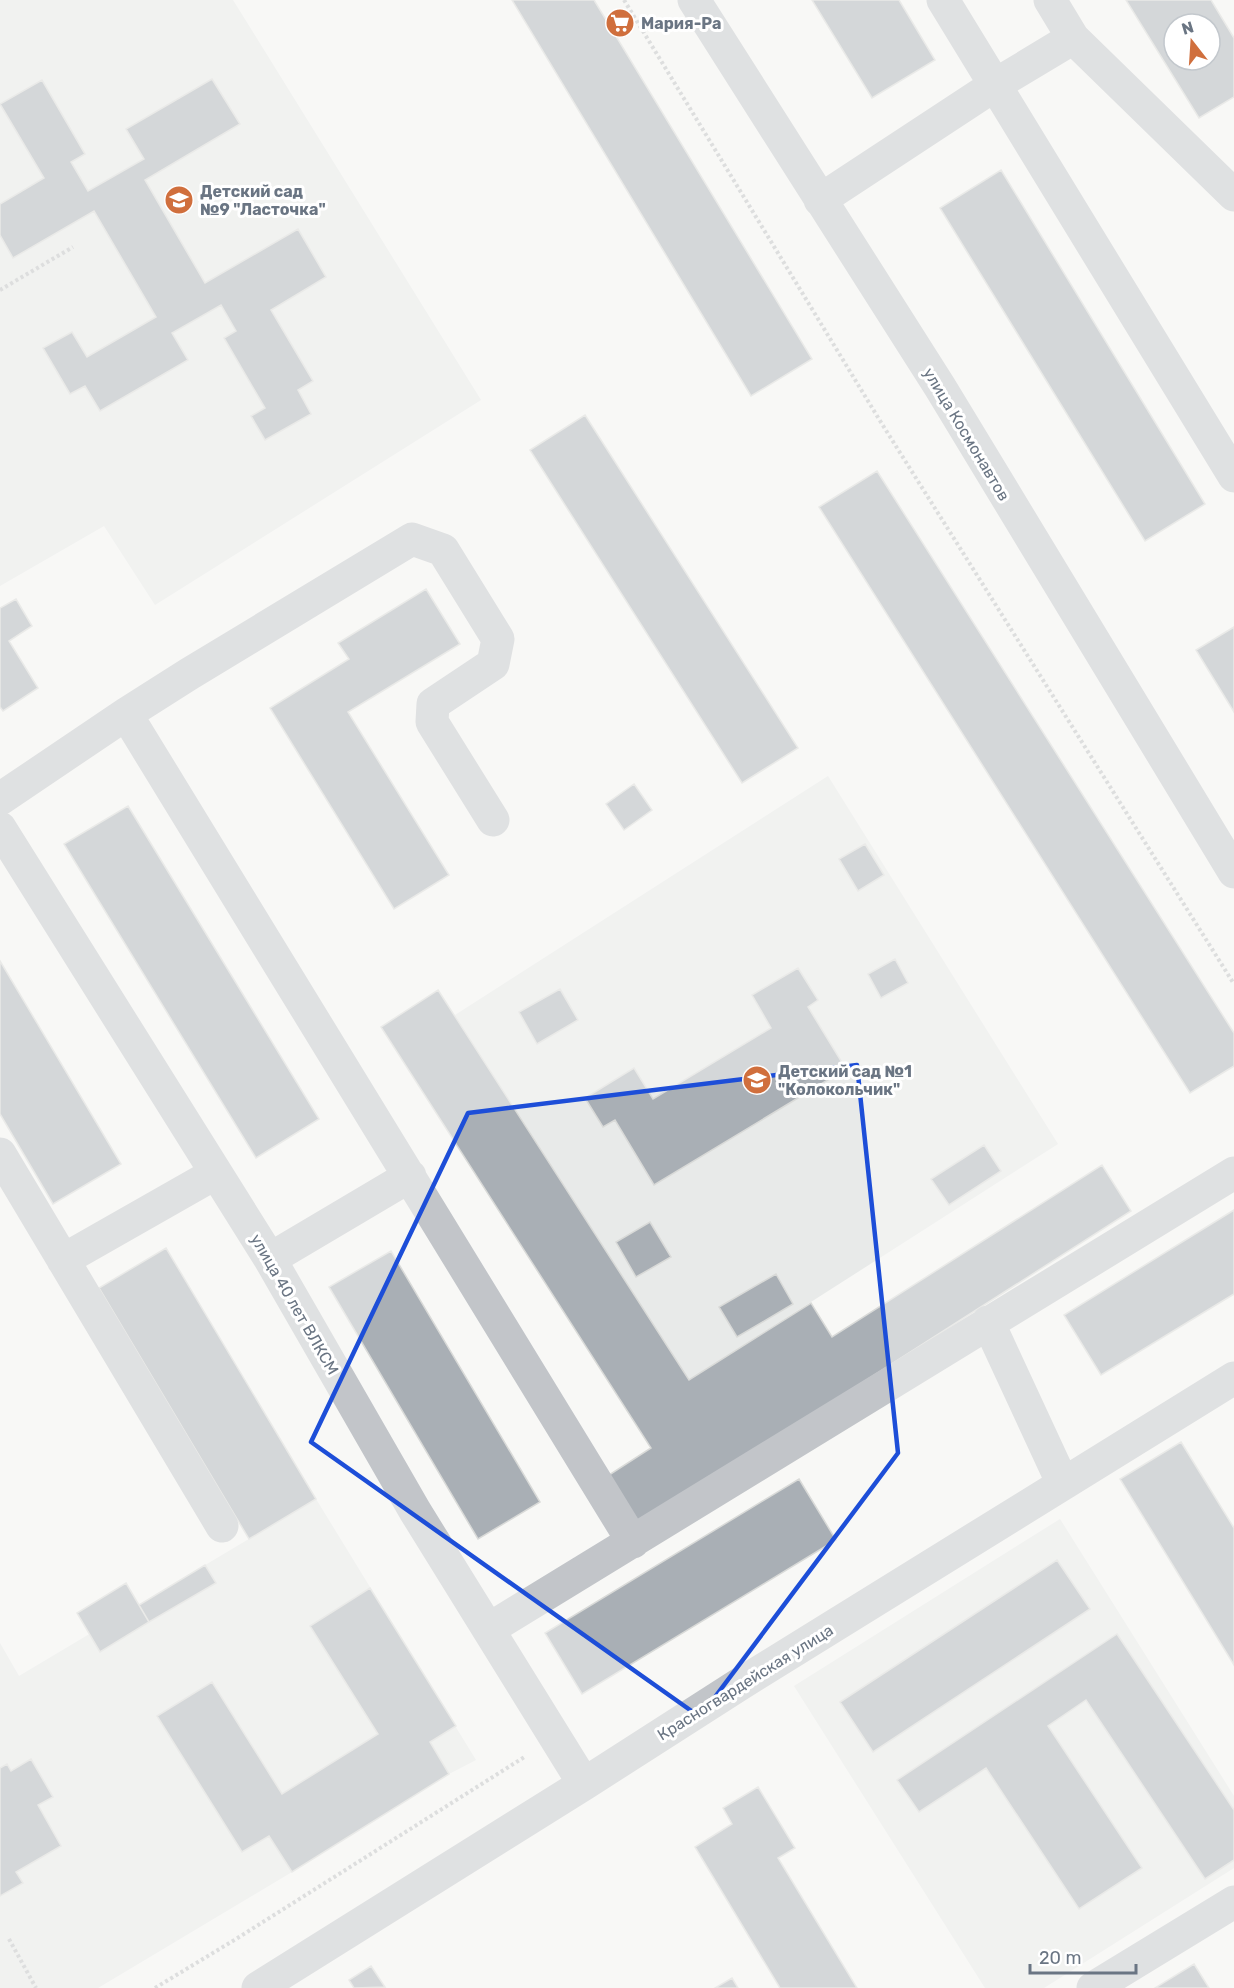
<svg xmlns="http://www.w3.org/2000/svg" width="1234" height="1988" viewBox="0 0 1234 1988" font-family="Rubik,sans-serif">
	<rect width="100%" height="100%" fill="#f8f8f6"/>
	<!-- built -->
	<path fill="#e8eae9" d="M0,0H233L481,400L155,605L104,526L0,586Z
		M828,776L1058,1144L689,1380L455,1015Z
		M316,1499L476,1760L449,1774L292,1872L98,1988H0V1643L19,1676Z
		M1060,1519L1234,1796V1868L1044,1988H985L794,1686Z"/>
	<!-- building -->
	<path fill="#a9afb5" stroke="#d9dad8" stroke-width="1.5" fill-rule="evenodd" d="M512,0H594L812,359L751,396Z
		M812,0H899L935,60L872,98Z
		M1126,0H1211L1234,38V97L1199,118ZM1174,24H1210V60H1174Z
		M212,79L240,124L145,180L205,283L298,229L326,277L271,310L313,381L298,390L311,414L265,440L251,416L265,408L224,338L236,331L221,305L172,333L188,360L100,411L85,386L70,394L43,348L72,332L87,357L156,317L94,211L13,258L0,235V204L44,178L0,104L42,80L85,154L71,162L88,191L144,159L126,129Z
		M1001,170L1205,504L1145,541L940,208Z
		M585,415L798,748L742,783L530,450Z
		M877,471L1234,1033V1066L1190,1093L819,507Z
		M426,589L460,644L348,712L449,875L394,909L270,708L349,659L338,643Z
		M16,599L32,626L9,641L38,688L3,711L0,707V608Z
		M1234,627V712L1196,650Z
		M634,784L652,810L624,830L606,804Z
		M128,806L319,1119L256,1158L64,844Z
		M865,844L884,875L858,891L839,859Z
		M895,959L908,983L881,998L868,974Z
		M0,961L121,1164L53,1204L0,1114Z
		M798,968L818,1000L808,1007L846,1069L654,1185L615,1120L603,1127L585,1098L634,1068L653,1099L771,1028L752,995Z
		M560,989L578,1020L537,1044L519,1012Z
		M438,990L689,1380L811,1303L832,1337L1102,1165L1131,1211L640,1525L609,1475L651,1448L381,1027Z
		M984,1145L1001,1171L949,1205L931,1179Z
		M1234,1210V1294L1101,1375L1064,1315Z
		M650,1222L671,1257L636,1277L616,1242Z
		M166,1248L316,1499L249,1539L99,1288Z
		M391,1251L540,1502L478,1539L329,1287Z
		M776,1274L793,1304L737,1337L719,1307Z
		M1181,1442L1234,1528V1665L1120,1479Z
		M799,1479L836,1540L582,1694L545,1633Z
		M1057,1560L1090,1609L873,1752L840,1702Z
		M205,1565L216,1583L149,1622L139,1605Z
		M126,1583L149,1622L100,1652L77,1613Z
		M370,1588L456,1726L430,1742L449,1774L292,1872L269,1836L242,1852L157,1716L212,1682L282,1794L378,1734L310,1626Z
		M1117,1634L1234,1810V1860L1205,1879L1086,1700L1048,1726L1142,1868L1079,1909L986,1768L919,1812L897,1780Z
		M31,1759L53,1797L38,1805L61,1846L16,1872L23,1883L0,1896V1768L7,1764L11,1771Z
		M758,1787L795,1848L778,1858L857,1988H780L695,1847L732,1824L723,1808Z
		M1194,1964L1209,1988H1155Z
		M371,1966L385,1987L354,1988L349,1980Z
		M732,1978L738,1988H715Z"/>
	<g fill="none" stroke-linecap="round" stroke-linejoin="round">
		<!-- path -->
		<path stroke="#bcbec0" stroke-width="4" stroke-dasharray="3 3" stroke-linecap="butt" d="M624,0L882,424L1234,984
			M0,290L73,247
			M9,1939L36,1988
			M155,1988L236,1939L526,1756"/>
		<!-- minor -->
		<path stroke="#c2c5c9" stroke-width="33" d="M694,0L940,387L1234,872
			M943,0L1234,476
			M1073,38L1234,195
			M820,200L995,85L1073,38L1050,0
			M126,714L189,674L412,539L443,550L498,639L493,664L433,704L432,722L493,820
			M0,799L126,714L633,1542
			M0,828L270,1259L415,1511L584,1784
			M0,1154L222,1526
			M270,1259L410,1176
			M63,1260L216,1173
			M988,1322L1063,1484
			M489,1629L1234,1173
			M258,1988L584,1784L740,1684L1234,1378
			M1093,1988L1234,1902"/>
	</g>
	<!-- marked area -->
	<path d="M0 0H1234V1988H0ZM857,1065L898,1453L700,1717L311,1442L468,1113Z" fill="#f8f8f6" fill-opacity=".55" fill-rule="evenodd"/>
	<path fill="none" stroke="#1d4ed8" stroke-width="4.5" stroke-linejoin="round" d="M857,1065L898,1453L700,1717L311,1442L468,1113Z"/>
	<!-- icons -->
	<defs>
		<g id="supermarket-disc" transform="scale(1.5)"><circle r="9.5" fill="#d06f3d" stroke="#fff"/><path d="M-6-5.5h2.5l.6 2H6L4.5 2H-2.5L-4.4-4H-6ZM-1.5 3.2a1.3 1.3 0 1 0 .1 0ZM3 3.2a1.3 1.3 0 1 0 .1 0Z" fill="#fff"/></g>
		<g id="school-disc" transform="scale(1.5)"><circle r="9.5" fill="#d06f3d" stroke="#fff"/><path d="M0-5L7-2L0 1L-7-2ZM-4 1L0 2.5L4 1V4Q0 6-4 4Z" fill="#fff"/></g>
	</defs>
	<g fill-rule="evenodd">
		<use href="#supermarket-disc" x="620" y="23"/>
		<use href="#school-disc" x="179" y="200"/>
		<use href="#school-disc" x="757" y="1080"/>
	</g>
	<g text-anchor="middle" stroke-width="6" stroke-linejoin="round" paint-order="stroke">
		<!-- poi labels -->
		<g font-size="16" font-weight="bold" fill="#6a7583" stroke="#fff" text-anchor="start">
			<text x="641" y="29">Мария-Ра</text>
			<text x="200" y="197">Детский сад<tspan x="200" dy="18">№9 "Ласточка"</tspan></text>
			<text x="778" y="1077">Детский сад №1<tspan x="778" dy="18">"Колокольчик"</tspan></text>
		</g>
		<!-- street labels -->
		<g font-size="16" fill="#6a7583" stroke="#fff">
			<text transform="translate(967 434) rotate(59)" y="6">улица Космонавтов</text>
			<text transform="translate(295 1304) rotate(60)" y="6">улица 40 лет ВЛКСМ</text>
			<text transform="translate(745 1682) rotate(-32)" y="6">Красногвардейская улица</text>
		</g>
	</g>
	<!-- north arrow -->
	<g transform="translate(1192 42) rotate(343)"><circle r="28" fill="#ffffff" stroke="#c3c8cd" stroke-width="1.5"/>
	<path d="M0-4.5L10 22L0 15L-10 22Z" fill="#d06f3d"/>
	<text y="-9" font-size="16" font-weight="bold" text-anchor="middle" fill="#6a7583">N</text>
	</g>
	<!-- scale -->
	<path d="M1030 1964v9h106v-9" fill="none" stroke="#6a7583" stroke-width="3"/>
	<text x="1039" y="1964" font-size="18" fill="#6a7583" stroke="#ffffff" stroke-width="4.5" paint-order="stroke">20 m</text>
</svg>
